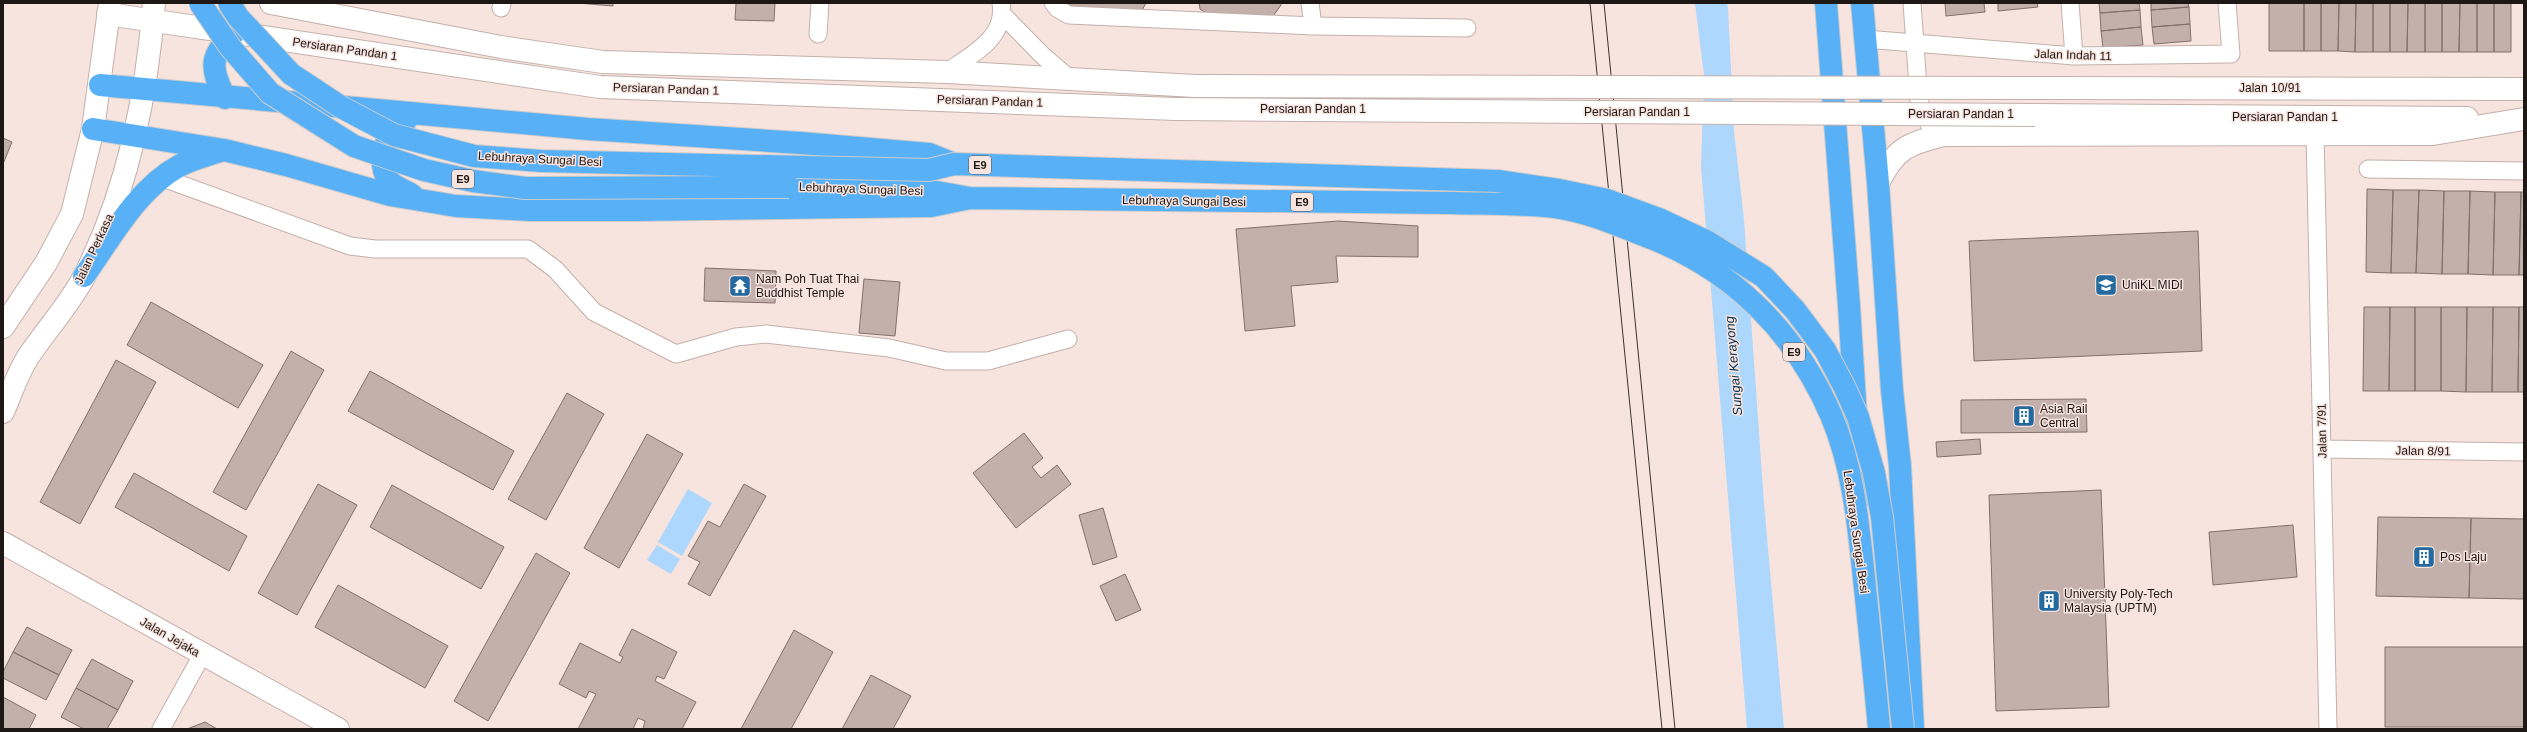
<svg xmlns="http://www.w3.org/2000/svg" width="2527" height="732" viewBox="0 0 2527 732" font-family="Helvetica,sans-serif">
	<rect width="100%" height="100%" fill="#f8e4df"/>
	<!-- water -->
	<path fill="#add7fc" d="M1695,3H1727L1728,8L1734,131L1744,220L1764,503L1784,729H1747L1701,167L1704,75Z
		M688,489L712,503L682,556L658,542Z
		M657,545L680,559L671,574L647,560Z"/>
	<!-- building -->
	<path fill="#c3b0ab" stroke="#81706c" d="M577,3H613V6Z
		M736,3H775L774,21L735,20Z
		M1066,3H1146L1140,14L1080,11Z
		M1199,3H1281V5L1271,19L1211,16L1200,9Z
		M1945,3H1984L1985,12L1946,16Z
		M1998,3H2037L2038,7L1998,11Z
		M2099,3H2139L2140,10L2100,13Z
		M2151,3H2188L2189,7L2151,10Z
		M2269,3H2304V51H2269Z
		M2304,3H2321V51H2304Z
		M2321,3H2339L2338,51H2321Z
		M2339,3H2356L2355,52L2338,51Z
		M2356,3H2373V52H2355Z
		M2373,3H2390V52H2373Z
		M2390,3H2408L2407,52H2390Z
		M2408,3H2425V52H2407Z
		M2425,3H2442V52H2425Z
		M2442,3H2460L2459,52H2442Z
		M2460,3H2477V52H2459Z
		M2477,3H2494V52H2477Z
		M2494,3H2511V52H2494Z
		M2189,7L2190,24L2152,27L2151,10Z
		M2140,10L2141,27L2101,31L2100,13Z
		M2190,24L2191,41L2154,44L2152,27Z
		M2141,27L2143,45L2103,48L2101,31Z
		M3,138L12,142L3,164Z
		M2367,189L2393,190L2391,273L2366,272Z
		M2393,190H2419L2416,273H2391Z
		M2419,190L2444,191L2442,274L2416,273Z
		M2444,191H2470L2468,274H2442Z
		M2470,191L2495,192L2493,275L2468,274Z
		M2495,192H2521L2519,275H2493Z
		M2521,192H2524V275H2519Z
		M1338,221L1418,226V257L1336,256L1338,282L1291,286L1295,326L1245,331L1236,229Z
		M2198,231L2202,351L1974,361L1969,241Z
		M705,268L776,271L775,303L704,301Z
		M864,279L900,282L895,336L859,333Z
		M151,302L263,365L238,408L127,345Z
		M2364,307H2390L2389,391H2363Z
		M2390,307H2415V391H2389Z
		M2415,307H2441V391H2415Z
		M2441,307H2467L2466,392L2441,391Z
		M2467,307H2493L2492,392H2466Z
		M2493,307H2519L2518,392H2492Z
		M2519,307H2524V392H2518Z
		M291,351L324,370L246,510L213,492Z
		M116,360L156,382L80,524L40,502Z
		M370,371L514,451L493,490L348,411Z
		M567,393L604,414L546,520L508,499Z
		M2086,399L2087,432L1961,433V400Z
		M1024,433L1043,458L1032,467L1041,478L1057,465L1071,484L1016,528L973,473Z
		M647,434L683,454L619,568L584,548Z
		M1980,439L1981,454L1937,457L1936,442Z
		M134,473L247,536L229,571L115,507Z
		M318,484L357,505L297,615L258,593Z
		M744,484L766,496L710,596L688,584L700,562L688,556L708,521L720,527Z
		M392,485L504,547L481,589L370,527Z
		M2101,490L2109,707L1996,711L1989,495Z
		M1103,508L1117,557L1093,565L1079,515Z
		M2378,517L2471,518L2469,598L2376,596Z
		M2471,518L2524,519V599L2469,598Z
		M2293,525L2297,577L2213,585L2209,532Z
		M536,553L570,573L488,721L454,701Z
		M1125,574L1141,610L1116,621L1100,586Z
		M338,585L448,646L425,688L315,627Z
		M27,627L72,650L59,675L13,652Z
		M632,629L677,652L664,679L657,676L655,681L696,702L682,729H643L645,721L638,718L633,729H578L596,694L589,691L586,698L559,684L580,643L620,663L623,657L619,655Z
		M794,630L833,652L791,729H741Z
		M2385,647H2524V727H2385Z
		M13,652L59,675L46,700L3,678V672Z
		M92,659L133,681L118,710L76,688Z
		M871,675L911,696L893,729H842Z
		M76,688L118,710L107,729H84L61,717Z
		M3,697L36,715L29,729H3Z
		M205,722L217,729H187Z"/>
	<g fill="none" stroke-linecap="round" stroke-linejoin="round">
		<!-- minor casing -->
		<g stroke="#c3b0ab" stroke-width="19">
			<path id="minor" d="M1053,3L1058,9L1069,15L1313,26L1467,28
				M1310,3L1313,26
				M1912,3L1919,101L1929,124L1943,135
				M2070,3L2074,56
				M501,8L502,3
				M1003,15L1042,55L1070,79
				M818,34L820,3
				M1865,39L2074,56L2231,54L2227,3
				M947,72C971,55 1007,38 1001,3
				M2315,133L2328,729
				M2368,169L2524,171
				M163,178L350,246L375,249H528L555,269L594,312L676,354L736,337L766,334L889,348L946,361H988L1068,339
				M2322,449L2524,452
				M161,729L202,655"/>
		</g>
		<!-- tertiary casing -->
		<g stroke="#c3b0ab" stroke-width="24">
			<path id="tertiary" d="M271,3L501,47L603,62L947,72L1195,86
				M108,14L600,87L1176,109
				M2016,88L2524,89
				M2035,115L2467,118
				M1878,183C1896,148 1907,144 1943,135L2433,134L2524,119
				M3,543L338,729"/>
		</g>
		<!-- secondary casing -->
		<g stroke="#c3b0ab" stroke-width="24">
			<path id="secondary" d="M3,327L46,263L72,214L93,129L110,3
				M3,412C11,394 17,374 28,357C46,330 70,304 85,275C127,192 147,95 154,3"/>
		</g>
		<!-- motorway casing -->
		<g stroke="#cdcccc" stroke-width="24">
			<path id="motorway" d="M1826,3L1849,306L1861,496
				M1862,3L1878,183L1892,390L1900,466L1913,729
				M100,85L588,129L801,143L929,154L954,164
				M225,98C210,66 209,58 234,33
				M405,122C385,131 375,164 390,182C395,187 406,191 412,195
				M93,129L224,150L286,165L390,195L456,206L530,210H637L931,206L970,198
				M789,187L931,191L970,198L1451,203
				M84,276C111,238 137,189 179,166C192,159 209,155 223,150"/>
		</g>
		<!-- minor -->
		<use href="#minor" stroke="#fff" stroke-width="17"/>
		<!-- tertiary -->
		<use href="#tertiary" stroke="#fff" stroke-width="22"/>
		<!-- secondary -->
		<use href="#secondary" stroke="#fff" stroke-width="22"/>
		<!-- motorway -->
		<use href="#motorway" stroke="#58b0f7" stroke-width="22"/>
		<!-- tram -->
		<path stroke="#3a3230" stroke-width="1" d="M1590,3L1662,729
			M1604,3L1675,729"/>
		<!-- tertiary-bridge casing -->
		<g stroke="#c3b0ab" stroke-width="24" stroke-linecap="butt">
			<path id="tertiary-bridge" d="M1195,86L2016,88
				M1176,109L2035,115"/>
		</g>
		<!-- motorway-bridge casing -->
		<g stroke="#cdcccc" stroke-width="24" stroke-linecap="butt">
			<path id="motorway-bridge" d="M200,3L230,47L270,93L354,146L424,170L473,181L525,188L789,187
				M229,3L238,17L291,74L341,107L394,135L474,156L541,161L929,170L954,164L1498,181L1559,190L1607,200L1659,219L1708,242L1764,277L1795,310L1825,350L1845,388L1858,417L1874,473L1882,517L1903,729
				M1451,203C1487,204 1525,203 1561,208C1592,213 1622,227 1651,238C1734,271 1795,332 1831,415C1854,469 1859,530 1865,588C1870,635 1875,682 1879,729"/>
		</g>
		<!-- tertiary-bridge -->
		<use href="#tertiary-bridge" stroke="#fff" stroke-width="22"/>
		<!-- motorway-bridge -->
		<use href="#motorway-bridge" stroke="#58b0f7" stroke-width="22"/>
	</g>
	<!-- icons -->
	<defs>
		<g id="university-square" transform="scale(1.15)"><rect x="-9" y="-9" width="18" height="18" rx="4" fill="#246a9f" stroke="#f8e4df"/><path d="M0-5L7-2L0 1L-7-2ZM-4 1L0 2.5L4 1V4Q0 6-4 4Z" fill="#fff"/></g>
		<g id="temple-square" transform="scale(1.15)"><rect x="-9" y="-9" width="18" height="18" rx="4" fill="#246a9f" stroke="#f8e4df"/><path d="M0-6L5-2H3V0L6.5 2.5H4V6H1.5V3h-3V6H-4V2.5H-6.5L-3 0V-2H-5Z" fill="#fff"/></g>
		<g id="building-square" transform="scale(1.15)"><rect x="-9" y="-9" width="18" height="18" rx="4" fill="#246a9f" stroke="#f8e4df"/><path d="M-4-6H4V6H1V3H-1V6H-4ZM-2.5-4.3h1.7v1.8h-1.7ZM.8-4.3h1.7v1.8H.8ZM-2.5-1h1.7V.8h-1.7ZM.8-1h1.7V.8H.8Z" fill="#fff"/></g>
	</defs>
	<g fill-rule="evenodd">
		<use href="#university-square" x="2106" y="285"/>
		<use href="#temple-square" x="740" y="286"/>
		<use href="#building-square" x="2024" y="416"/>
		<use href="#building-square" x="2424" y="557"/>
		<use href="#building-square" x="2049" y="601"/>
	</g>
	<g text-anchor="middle" stroke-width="3" stroke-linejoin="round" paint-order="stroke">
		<!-- shield labels -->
		<g fill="#f8e4df" stroke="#5f5452" stroke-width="1">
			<rect x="969" y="156" width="22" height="18" rx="3"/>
			<rect x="452" y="170" width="22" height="18" rx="3"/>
			<rect x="1291" y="193" width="22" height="18" rx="3"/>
			<rect x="1783" y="343" width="22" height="18" rx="3"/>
		</g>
		<g font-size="11" font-weight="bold" fill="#1d1715">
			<text x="980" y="169">E9</text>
			<text x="463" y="183">E9</text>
			<text x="1302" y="206">E9</text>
			<text x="1794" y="356">E9</text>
		</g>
		<!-- street labels -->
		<g font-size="12" fill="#1d1715" stroke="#f8e4df">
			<text transform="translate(345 49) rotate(8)" y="4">Persiaran Pandan 1</text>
			<text transform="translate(2073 55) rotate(2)" y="4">Jalan Indah 11</text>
			<text x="2270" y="92">Jalan 10/91</text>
			<text transform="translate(666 89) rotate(2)" y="4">Persiaran Pandan 1</text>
			<text transform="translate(990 101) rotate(2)" y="4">Persiaran Pandan 1</text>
			<text x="1313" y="113">Persiaran Pandan 1</text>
			<text x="1637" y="116">Persiaran Pandan 1</text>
			<text x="1961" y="118">Persiaran Pandan 1</text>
			<text x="2285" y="121">Persiaran Pandan 1</text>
			<text transform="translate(540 159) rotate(3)" y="4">Lebuhraya Sungai Besi</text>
			<text transform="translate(861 189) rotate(2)" y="4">Lebuhraya Sungai Besi</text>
			<text transform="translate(1184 201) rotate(1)" y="4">Lebuhraya Sungai Besi</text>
			<text transform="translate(94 249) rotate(-65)" y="4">Jalan Perkasa</text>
			<text transform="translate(2322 431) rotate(-91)" y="4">Jalan 7/91</text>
			<text transform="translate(2423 451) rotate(1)" y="4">Jalan 8/91</text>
			<text transform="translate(1856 532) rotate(82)" y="4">Lebuhraya Sungai Besi</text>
			<text transform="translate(170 637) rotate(30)" y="4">Jalan Jejaka</text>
		</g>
		<!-- poi labels -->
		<g font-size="12" fill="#1d1715" stroke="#f8e4df" text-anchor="start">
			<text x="756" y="283">Nam Poh Tuat Thai<tspan x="756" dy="14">Buddhist Temple</tspan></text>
			<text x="2122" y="289">UniKL MIDI</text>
			<text x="2040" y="413">Asia Rail<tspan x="2040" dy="14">Central</tspan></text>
			<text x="2440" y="561">Pos Laju</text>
			<text x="2064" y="598">University Poly-Tech<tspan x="2064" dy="14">Malaysia (UPTM)</tspan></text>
		</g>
		<!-- water labels -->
		<g font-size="13" font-style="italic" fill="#052f4d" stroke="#f8e4df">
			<text transform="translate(1733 366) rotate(-95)" y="5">Sungai Kerayong</text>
		</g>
	</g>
	<!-- border -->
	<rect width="2527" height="732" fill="none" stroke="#1d1715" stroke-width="8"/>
</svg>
